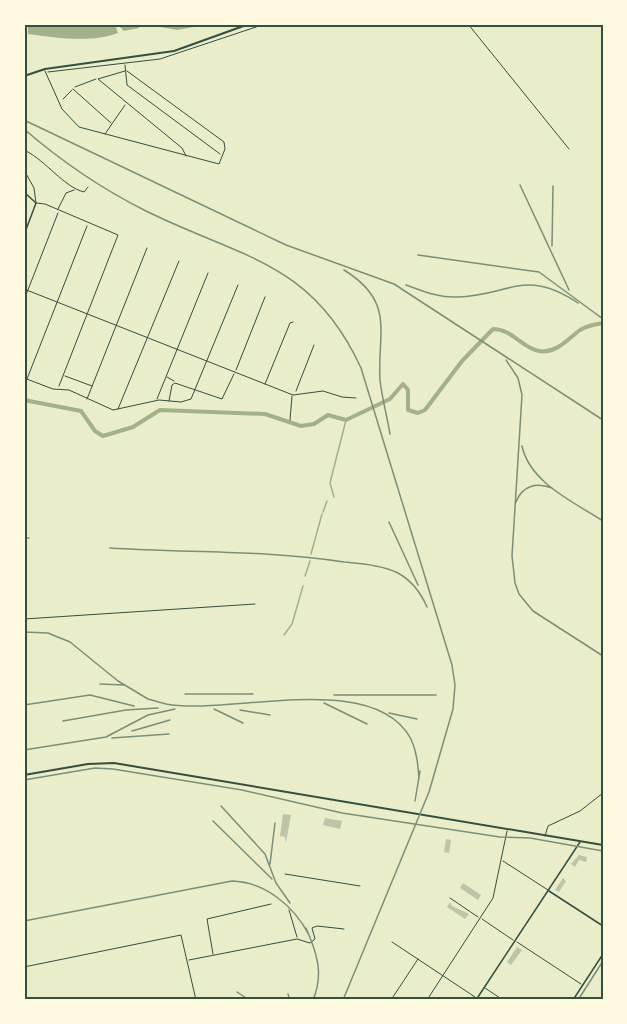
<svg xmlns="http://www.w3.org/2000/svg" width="627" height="1024" viewBox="0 0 627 1024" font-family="Raleway,sans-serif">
	<rect width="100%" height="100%" fill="#e9edc9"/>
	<!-- water -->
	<path fill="#a3b18a" d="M28,24H140L139,28L124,31L118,25L116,28L118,33C92,43 57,38 28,34Z
		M145,24H211L177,30Z"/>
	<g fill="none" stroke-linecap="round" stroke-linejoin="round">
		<!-- stream -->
		<path stroke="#a3b18a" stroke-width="1.5" d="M334,497L330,483L346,420
			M323,512L327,501
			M311,554L322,514
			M305,576L310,561
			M284,635L292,624L303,586"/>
		<!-- river -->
		<path stroke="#a3b18a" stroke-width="4" d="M24,400L81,411L95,431L103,436L133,427L160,410L265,414L301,426L314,424L328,415L346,420L390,399L403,384L408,390V410L418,413L425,410L462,361L493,329C512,329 522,348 539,351C556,354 568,339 580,330C587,326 596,324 603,323"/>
	</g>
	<!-- building -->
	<path fill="#bcc5a7" d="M283,814L291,815L286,843L285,837L280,836Z
		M325,818L342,821L340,829L323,825Z
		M446,839L451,840L449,853L444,852Z
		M579,855L587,857L586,862L579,860L575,867L571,864Z
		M563,878L566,881L559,892L555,890Z
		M463,883L481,895L478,900L460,888Z
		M450,902L452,906L469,914L465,919L447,907Z
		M517,947L522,950L511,965L507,962Z"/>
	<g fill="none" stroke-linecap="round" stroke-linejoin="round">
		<!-- service -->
		<path stroke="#344e41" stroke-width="1" d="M545,836L548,826L580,811L603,793
			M285,874L360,886"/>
		<!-- minor -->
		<path stroke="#344e41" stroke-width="1" d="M468,24L569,149
			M125,65L127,85L220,154
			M45,71L62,109L79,127L219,164L225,149L224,142L127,71
			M125,71L98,79L182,148L186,156
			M48,72L160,59L265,24
			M75,87L96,79
			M73,89L111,123
			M63,99L72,90
			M105,134L125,105
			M24,154L26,151C46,161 64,187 84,192L88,187
			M24,170L34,188L36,203L45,204L118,235L59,386
			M58,209L66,193L74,190
			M24,289L293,395L323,391L342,397L356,398
			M24,300L58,213
			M236,370L265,297
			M65,376L92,386
			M167,377L174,381
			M24,378L53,389L69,390L113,410L159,400L181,402L191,399L238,285
			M27,379L87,226
			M265,384L290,323L293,322
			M296,391L314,345
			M87,399L147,248
			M157,399L208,273
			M169,401L172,385L175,383L222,399L234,374
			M118,409L179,261
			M290,420L292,396
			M24,619L255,604
			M503,861L548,890
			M450,898L478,917
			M289,910L297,937
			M482,919L513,940
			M392,942L475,997
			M517,942L581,984
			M213,954L207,919L271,904
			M189,960L297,939L310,943L315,939L312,928L317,926L344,929
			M24,967L181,935L196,1000
			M485,988L503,1000
			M391,1000L418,959
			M427,1000L493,898L507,831"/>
		<!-- tertiary -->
		<path stroke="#344e41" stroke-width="1.5" d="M24,192L36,203L24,235
			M549,891L603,926
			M476,1000L580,842
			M573,1000L603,954
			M600,1000L603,996"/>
		<!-- secondary -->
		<path stroke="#344e41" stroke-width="2" d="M24,76L45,69L174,51L249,24"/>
		<!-- primary -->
		<path stroke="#344e41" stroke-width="2" d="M24,775L88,764L114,763L603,845"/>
		<!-- tram -->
		<path stroke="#7c8e77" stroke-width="1.5" d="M24,780L95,768L113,769L242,790L342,813L500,837L530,838L603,851
			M578,1000L603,961"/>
		<!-- rail -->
		<path stroke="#7c8e77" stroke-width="1.5" d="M24,120L286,245L394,284L603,420
			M24,129C61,161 102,189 146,211C241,258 312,261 361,368L452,665L455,685L453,709L429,792L343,1000
			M520,185L569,290
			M552,246L553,186
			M418,255L539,272L603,319
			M344,270C396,302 377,333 380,380C382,398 387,416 390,434
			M406,285C423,291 439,298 457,297C510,296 524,267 578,303
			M506,360L518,378L522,395L512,556L515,583L519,594L533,611L603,656
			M522,446C530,483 574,502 603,521
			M516,502C522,486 536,482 552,488
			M389,522L418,585
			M24,538H29
			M110,548C188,553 267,550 344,562C362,564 382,565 398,573C412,581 421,593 427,607
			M24,632L48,633L70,642L118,681L148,699L166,704C229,716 373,669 411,739C417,752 418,765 419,779
			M100,684L124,685
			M185,694H253
			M334,695H436
			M324,703L367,724
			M24,705L90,695L134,706
			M214,709L243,723
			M240,710L270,715
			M389,713L417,719
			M63,721L126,710L158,708
			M132,731L170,720
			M112,738L169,734
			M24,750L106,737L148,715L175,709
			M415,801L420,771
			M221,806L265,854L276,883L290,903
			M213,821L272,879
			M270,864L275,823
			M24,921L232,881C265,882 294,906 309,935
			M306,928C317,953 324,974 313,1000
			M237,992L249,1000
			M288,994L290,1000"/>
	</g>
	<!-- border -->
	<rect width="627" height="1024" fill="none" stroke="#fefae0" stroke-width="51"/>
	<rect x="26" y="26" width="576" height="972" fill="none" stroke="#344e41" stroke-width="2"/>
</svg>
